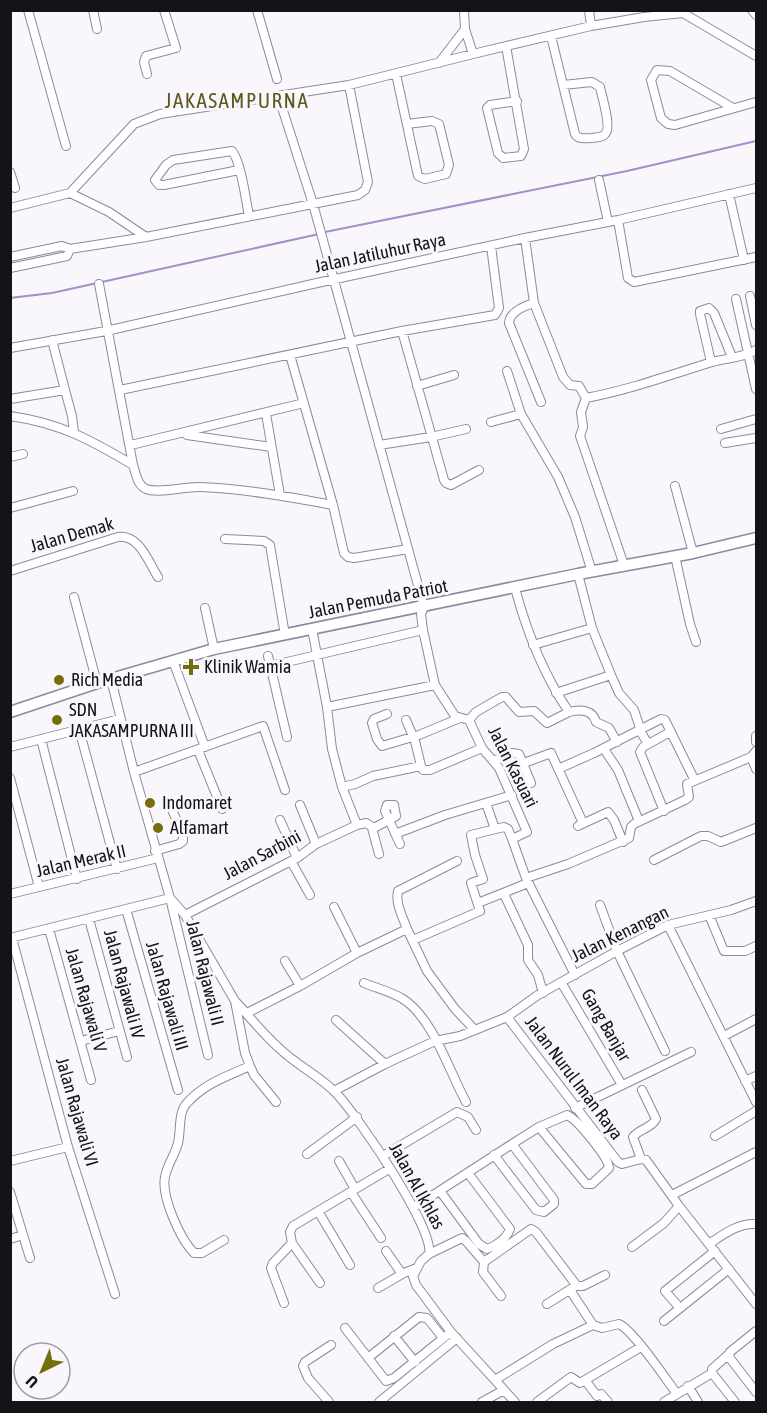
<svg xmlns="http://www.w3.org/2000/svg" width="767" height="1413" viewBox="0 0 767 1413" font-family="'Asap Condensed',sans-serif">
	<rect width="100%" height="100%" fill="#f9f7fc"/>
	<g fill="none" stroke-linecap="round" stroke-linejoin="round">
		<!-- stream -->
		<path stroke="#a28fcb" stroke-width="2" d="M325,232L627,171L756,141
			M10,298L52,293L319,234"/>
		<!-- minor casing -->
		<g stroke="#8f889f" stroke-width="10">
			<path id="minor" d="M28,10L66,146
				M93,10L97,29
				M257,10L277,79
				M464,10L465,29L473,54
				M589,10L591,26
				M752,10L756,15
				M551,36L575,134C579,140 584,138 592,138C596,137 602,138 605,134C612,128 602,97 600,87L592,82L563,85
				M506,46L524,149L521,156L503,158L498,153L487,108L490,105L517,101
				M439,63L465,29
				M147,74L144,62L146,56L176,48L164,10
				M396,74L418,176L425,179L446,174L449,165L439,124L432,121L407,124
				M278,95L313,204L424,607L421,614L423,630L435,685L455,716L469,720L482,748L499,768L527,832L512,839L526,878L575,975
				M733,108L670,71L657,70L651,80L661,118L668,124L675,125L756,102
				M239,170L164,185H159L155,180L166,165L173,160L232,151C241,161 246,201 249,216
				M10,172L15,188
				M599,180L608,222
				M70,193L109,212L146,237
				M729,194L744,260
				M10,208L70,193L134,124L160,114L349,85L473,54L591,26L644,17L683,13L756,56
				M618,220L628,278L634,282L756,257
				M525,238L534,303C524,306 510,312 509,323L541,402
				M10,257L62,246L70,249L146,237L358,195L365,190L368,182L349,85
				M10,268L67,256L70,249
				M99,284L133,465C136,473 137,485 146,489C159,494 186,486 201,487C246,489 290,497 333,505
				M750,296L756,325
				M736,299L756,389
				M534,303L563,377L570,385L579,386L586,398L581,412L583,427L580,436L624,565
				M402,331L444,480L446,483L451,485L479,470
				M52,340L65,390
				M10,348L106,331L317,283L525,238L618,220L756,188
				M290,355L333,505L344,553L348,557L354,558L408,549
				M711,362L700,314V311L709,308L714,313L732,357
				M507,371L521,414
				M417,386L454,375
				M120,390L402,331L495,315L499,308L491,246
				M586,398C629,390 670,375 712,362C726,358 743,358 756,350
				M10,399L65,390L72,416L74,432
				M266,414L280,495
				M10,416C60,423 91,440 133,465
				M491,422L521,414L558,477L575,517L592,572
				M721,429L756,419
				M187,435L271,447
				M725,443L756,438
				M131,445L304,403
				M379,445L431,437L466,429
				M10,457L23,454
				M675,486L693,553
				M10,508L73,491
				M225,539L264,541L270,545L285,635
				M675,556L690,624L696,642
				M10,571L118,537C139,534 148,561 158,577
				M578,574L592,628L611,675L619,693L634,710L640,728
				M74,597L97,683
				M205,608L214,649
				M312,629L327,707L332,749L342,787L355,784L373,776L421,766L423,770H430L482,748
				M533,645L592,628
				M268,656L287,737
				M173,661L205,747
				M270,666L423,630
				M111,679L134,772L170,898L185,915L235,1001L245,1053L250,1066L254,1075L276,1102
				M556,693L611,675
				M327,707L435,685
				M569,712C581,709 593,710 596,722L609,728L617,742
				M387,714L374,719L372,723L377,739L382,746L419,735L460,718
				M406,720L415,741L421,766
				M469,720L476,712L502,697H506L519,712L534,711L547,723L569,712C543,674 527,633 515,588
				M79,729L117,869
				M639,729L648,744
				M756,736V742
				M41,739L77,879
				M10,747L120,719
				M604,749L618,770L639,821
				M198,750L222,809
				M751,757L756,769
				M493,761L512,753L519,754L531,783
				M524,763L551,753L583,823
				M558,769L594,753L661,719L665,720L694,779
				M134,772L263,726L285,790
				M10,778L39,887
				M342,787L357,825L366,823L374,828L396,816L394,805H387L385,811L400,844
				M486,803L495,829
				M300,805L316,844
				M664,811L640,752L643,747L670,732
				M280,820L297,858
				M578,826L608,812L614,820L623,842
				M372,828L379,854
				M395,834L445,815L512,795
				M155,851L179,844L183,841V835L173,812
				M654,860L701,836H708L721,842L756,828
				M291,861L310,895
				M526,878L568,864L629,838L631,827L634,824L685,800L689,797L687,784L751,757L756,751
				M10,894L158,858
				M504,894L528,945V960L538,975L543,993
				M478,903L528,883
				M600,905L617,951L665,1051
				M334,907L357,953
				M126,909L178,1090
				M185,915L297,858L316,844L357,825
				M709,915L724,951H745L756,946
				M89,919L127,1057
				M668,925L756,1102
				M49,929L91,1080
				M407,929C403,917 395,904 398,891L457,861
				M10,938L170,898L208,1055
				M12,938L68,1147L115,1294
				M413,940L480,911L471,883L483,879L475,855L471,835L504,827L508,829L512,839
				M285,961L300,986
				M561,982L622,1085
				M364,983C376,988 392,992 403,999C433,1018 449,1071 466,1102
				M235,1001C250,1017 263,1034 279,1048C296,1065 320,1076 336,1093C357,1115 435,1229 429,1254L421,1261L413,1276L416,1285L451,1332L515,1402
				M247,1013L300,986L357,953L407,929L427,971L455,1009L474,1029
				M507,1017L618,1162L622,1164L641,1159L646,1160L679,1206L756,1304
				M336,1020L385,1064
				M724,1036L756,1019
				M81,1041L119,1031
				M745,1081L756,1076
				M334,1091L385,1064L435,1041L460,1036L507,1017L538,995L617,951L668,925L731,910L756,901
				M575,1108L691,1052
				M715,1136L756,1111
				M307,1154L357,1117
				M494,1155L536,1210L544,1212L554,1204V1200L512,1144
				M383,1156L457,1112L468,1117L476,1130
				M641,1159L633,1137C639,1129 652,1128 656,1119L642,1090
				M10,1161L68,1147
				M339,1161L355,1189
				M440,1191L479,1244L487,1249C496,1246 507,1238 510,1229L468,1173
				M10,1192L30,1258
				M351,1192L381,1238
				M672,1195L756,1152
				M413,1208L512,1144L539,1127L567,1115C577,1119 609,1158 609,1168L592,1184H586L539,1127
				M318,1211L350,1265
				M10,1239L23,1235
				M224,1240L202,1253H194C180,1239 161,1196 165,1177C167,1165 175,1155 178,1143C181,1131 178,1112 187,1103C204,1084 227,1076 250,1066
				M292,1243L320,1283
				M709,1244C724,1234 738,1223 756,1224
				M632,1247L664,1223L679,1206
				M386,1251L402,1274
				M429,1254L462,1238L466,1241L484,1262
				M484,1262L531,1229L536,1232L577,1286H583L605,1275
				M484,1262L483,1272L501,1296
				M378,1288L404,1273L417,1268
				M570,1290L593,1325
				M284,1303L271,1268L273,1263L292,1243L290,1232L293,1226L389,1169
				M547,1304L574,1287
				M679,1307L665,1291L715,1251
				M664,1321L729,1269
				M345,1328L386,1381L394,1378L451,1332
				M756,1331L730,1352L729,1357L756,1392
				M394,1336L415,1362
				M729,1354L712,1369V1373L735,1402
				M368,1358L419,1317L427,1318L443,1338
				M495,1380L553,1344L593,1325L602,1328L619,1324C634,1331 665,1378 677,1394
				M585,1380L597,1396L601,1394L608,1402
				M688,1386L698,1402
				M329,1402L308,1378L303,1366L305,1362L331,1345
				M379,1402L457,1338
				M482,1402L504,1390
				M537,1402L571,1377L580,1383L641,1347
				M664,1402L712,1373"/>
		</g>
		<!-- major casing -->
		<g stroke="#8f889f" stroke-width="13">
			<path id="major" d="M10,712L97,683L214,649L578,574L693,553L756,538"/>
		</g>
		<!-- minor -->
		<use href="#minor" stroke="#fff" stroke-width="8"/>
		<!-- major -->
		<use href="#major" stroke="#fff" stroke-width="10"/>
	</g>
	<!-- markers -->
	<g fill="#776d0a" stroke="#f9f7fc" stroke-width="2">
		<path d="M188 658h6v6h6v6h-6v6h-6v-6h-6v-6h6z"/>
		<circle cx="59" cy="680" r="6"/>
		<circle cx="57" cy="720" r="6"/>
		<circle cx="150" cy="803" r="6"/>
		<circle cx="158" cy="828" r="6"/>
	</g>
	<g text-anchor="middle" stroke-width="6" stroke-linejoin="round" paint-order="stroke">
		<!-- street labels -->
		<g font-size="18" fill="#15121a" stroke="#f9f7fc">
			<text transform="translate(380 253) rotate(-12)" y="6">Jalan Jatiluhur Raya</text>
			<text transform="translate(72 535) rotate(-16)" y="6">Jalan Demak</text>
			<text transform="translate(378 599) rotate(-11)" y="6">Jalan Pemuda Patriot</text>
			<text transform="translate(513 767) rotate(63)" y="6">Jalan Kasuari</text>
			<text transform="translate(262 855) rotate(-28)" y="6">Jalan Sarbini</text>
			<text transform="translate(81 861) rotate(-13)" y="6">Jalan Merak II</text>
			<text transform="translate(620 934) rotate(-26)" y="6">Jalan Kenangan</text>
			<text transform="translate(205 973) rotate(76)" y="6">Jalan Rajawali II</text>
			<text transform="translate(124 984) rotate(75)" y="6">Jalan Rajawali IV</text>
			<text transform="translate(167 996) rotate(74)" y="6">Jalan Rajawali III</text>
			<text transform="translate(86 1000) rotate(74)" y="6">Jalan Rajawali V</text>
			<text transform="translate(606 1025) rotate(60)" y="6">Gang Banjar</text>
			<text transform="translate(574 1078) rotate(53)" y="6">Jalan Nurul Iman Raya</text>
			<text transform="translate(77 1112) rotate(74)" y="6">Jalan Rajawali VI</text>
			<text transform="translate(417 1186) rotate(61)" y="6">Jalan Al Ikhlas</text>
		</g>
		<!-- poi labels -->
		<g font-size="18" fill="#15121a" stroke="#f9f7fc" text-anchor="start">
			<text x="204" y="673">Klinik Wamia</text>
			<text x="71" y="686">Rich Media</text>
			<text x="69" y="716">SDN<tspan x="69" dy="21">JAKASAMPURNA III</tspan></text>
			<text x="162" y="809">Indomaret</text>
			<text x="170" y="834">Alfamart</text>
		</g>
		<!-- quarter labels -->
		<g font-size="21" letter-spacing="1.5" fill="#5f581c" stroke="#f9f7fc">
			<text x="237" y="108">JAKASAMPURNA</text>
		</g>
	</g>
	<!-- border -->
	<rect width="767" height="1413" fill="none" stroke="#15121a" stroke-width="24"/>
	<!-- north arrow -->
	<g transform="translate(42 1371) rotate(223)"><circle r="28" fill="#f9f7fc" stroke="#9e9ba2" stroke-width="1.5"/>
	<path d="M0-4.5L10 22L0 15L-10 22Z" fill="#776d0a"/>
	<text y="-9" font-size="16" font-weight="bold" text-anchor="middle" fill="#15121a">U</text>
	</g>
</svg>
